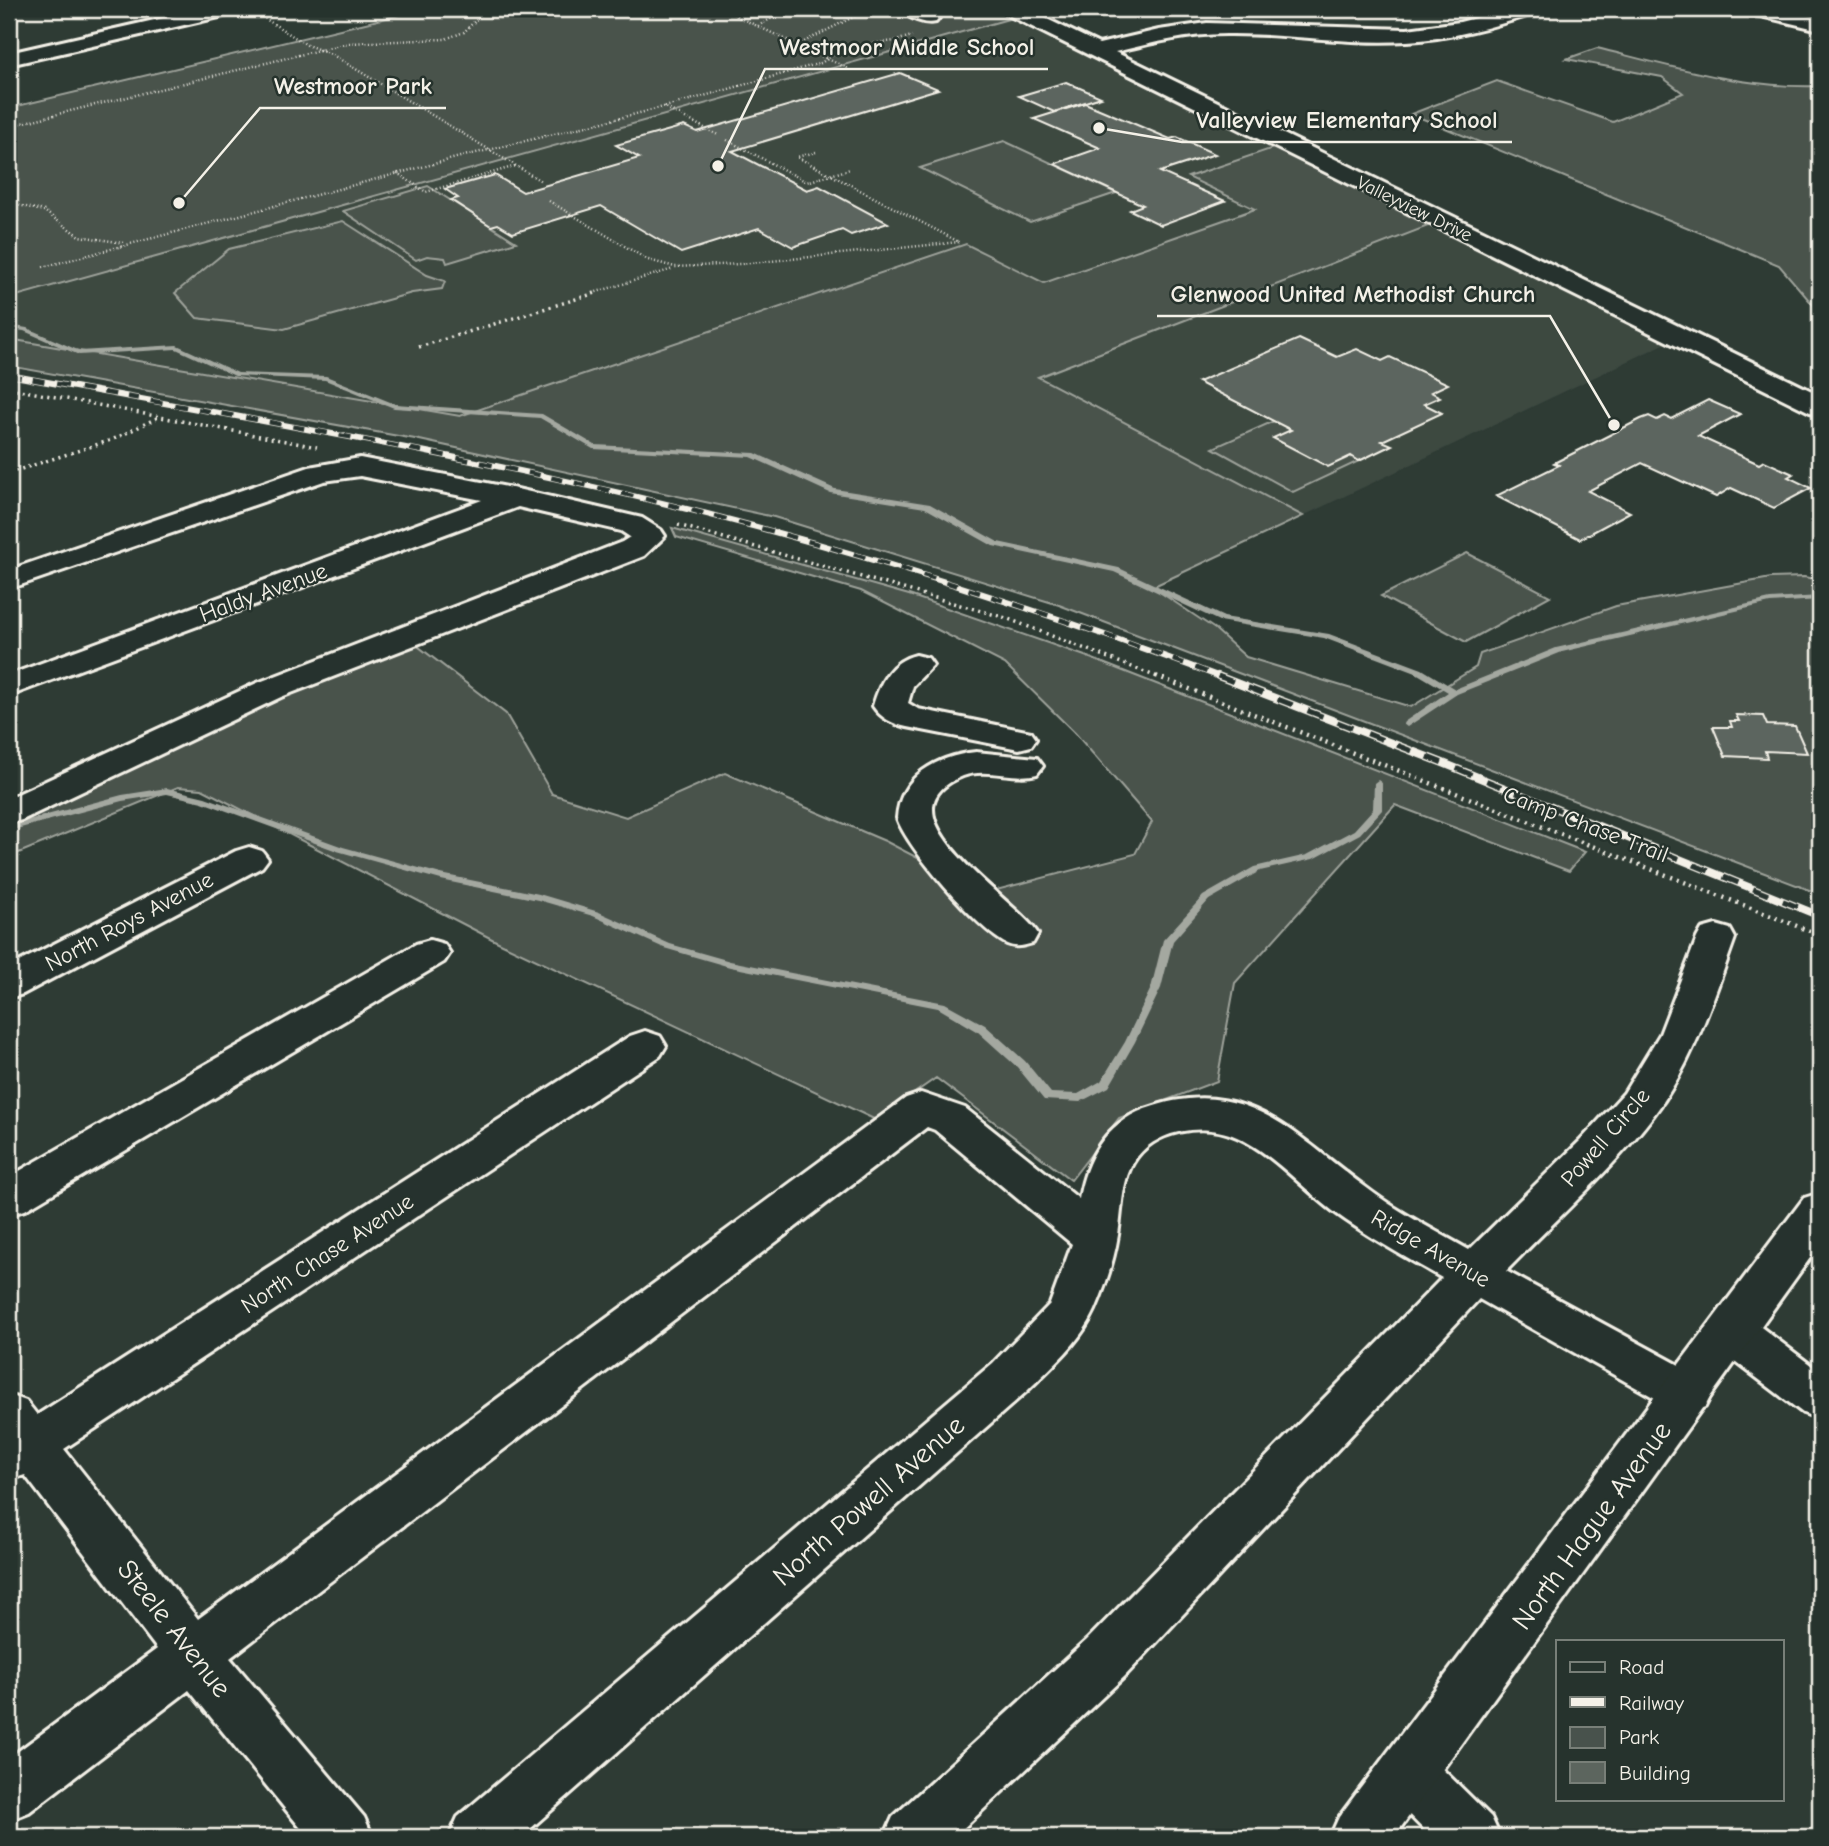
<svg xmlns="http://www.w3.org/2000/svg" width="1829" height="1846" viewBox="0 0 1829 1846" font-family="'Comic Neue',sans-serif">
	<rect width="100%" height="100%" fill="#2e3b34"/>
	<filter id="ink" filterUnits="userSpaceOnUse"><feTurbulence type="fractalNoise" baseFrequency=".0143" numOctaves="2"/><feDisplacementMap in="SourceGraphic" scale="14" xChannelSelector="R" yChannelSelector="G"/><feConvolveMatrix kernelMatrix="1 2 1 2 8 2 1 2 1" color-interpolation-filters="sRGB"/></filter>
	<g filter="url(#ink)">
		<!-- built -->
		<path fill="#3c4841" d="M1023,15L1285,144L1190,178L1256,208L1044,283L966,244L460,416L9,339V298Z
			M1441,221L1679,337L1303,516L1037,377Z"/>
		<!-- green -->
		<path fill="#48524c" stroke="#9ea29a" stroke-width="2" d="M424,9H1011L1023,15L9,298V108Z
			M1597,48C1669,66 1746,89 1820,86V313L1779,265L1411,114L1497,81L1613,122L1683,93L1662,77L1566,59Z
			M1004,141L1116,193L1030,222L920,168Z
			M1285,144L1441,221L1038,377L1303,516L1152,587L1215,629L1246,657L1411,707L1476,667L1480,654L1616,606L1771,578L1804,577L1820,580V894L1059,605L774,517L415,439L9,366V339L460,416L966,244L1044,283L1255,209L1188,177Z
			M428,186L516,242L447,263L445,258L427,256L416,260L343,211Z
			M343,221L427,275L445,281L442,289L412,293L284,329L197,318L175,293L229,249Z
			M1274,421H1283L1359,461L1293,492L1213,448Z
			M672,528L909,595L1085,656L1585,852L1569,871L1395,805L1235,983L1217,1081L1119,1118L1071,1180L936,1078L876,1120L494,940L202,789L178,787L9,857V797L415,644L506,714L552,794L626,817L725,773L885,841L985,893L1135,854L1152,822L1075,733L1005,664L861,591L676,537Z
			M1467,553L1550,596L1466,642L1381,596Z"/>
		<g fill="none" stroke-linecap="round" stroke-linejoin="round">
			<!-- stream -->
			<path fill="#a4a8a0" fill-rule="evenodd" d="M9,325L27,328L80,351L177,345L238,373L326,376L395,404L542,414L595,445L755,453L835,489L930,504L998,542L1119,568L1224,617L1329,634L1422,669L1455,689L1556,648L1770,599L1820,596V600L1770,603L1562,652L1457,694L1407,727L1403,724L1404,722L1448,692L1416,673L1324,638L1219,621L1114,572L993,546L925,508L830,493L751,457L593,449L540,418L394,408L325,380L235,376L176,349L79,355L24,331L9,329Z
				M1378,780L1382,783V810L1360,834L1313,859L1260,871L1209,900L1173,941L1161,988L1135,1042L1109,1087L1080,1102L1044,1100L1017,1067L977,1031L938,1008L730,967L664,948L593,916L538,900L441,880L337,851L202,802L167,794L122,801L9,831V825L122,795L167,788L205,797L343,847L441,874L539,894L599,912L670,944L730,961L945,1003L985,1025L1025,1061L1051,1093L1078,1094L1101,1081L1125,1042L1151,988L1163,940L1203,896L1254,867L1307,855L1354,830L1373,809L1374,783Z"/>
		</g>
		<!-- building -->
		<path fill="#5c655e" stroke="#f4f1e8" stroke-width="2" d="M900,73L938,89L732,151L807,190L819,186L888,223L851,235L842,230L793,247L759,228L681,253L601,206L513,233L498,224L491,226L451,200L458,198L445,189L495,175L523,192L639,158L616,145L684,126L697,132Z
			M1066,82L1101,97L1054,112L1019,96Z
			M1085,103L1170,139L1177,137L1215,154L1160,172L1225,201L1161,225L1130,210L1143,205L1054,164L1100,148L1034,119Z
			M1299,339L1337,357L1357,349L1382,361L1390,357L1448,384L1431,392L1440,397L1424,404L1442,413L1382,441L1392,445L1359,461L1351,456L1328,467L1273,438L1291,430L1198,382Z
			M1708,400L1740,414L1698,436L1759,464L1764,461L1793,474L1788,477L1811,488L1774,508L1731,488L1716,497L1642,463L1588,491L1630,512L1580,539L1496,496L1559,465L1554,463L1641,419L1649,416L1657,420L1665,416L1671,419Z
			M1736,715L1763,716L1767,725L1795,726L1807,753L1765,751L1767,758L1725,756L1713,727H1732L1730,721H1739Z"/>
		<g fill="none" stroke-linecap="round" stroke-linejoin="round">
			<!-- minor casing -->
			<g stroke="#f4f1e8" stroke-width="6">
				<path id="minor" d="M203,9H238L228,15L9,65V53Z
					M900,9H925L939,18L936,22C924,25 908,18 900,9Z
					M1001,9H1026L1099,44L1159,30L1207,23L1407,29L1460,22L1510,9H1540L1537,13C1495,26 1451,39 1407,41C1347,45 1286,33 1226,34C1188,34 1152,43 1115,52L1820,395V414L1810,412L1089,55L1004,13Z
					M1745,9H1779L1820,18V30L1748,13Z
					M360,458L517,489L642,518L661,530L665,536L644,556L281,697L22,820L9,823V798L257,683L622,542L630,537L621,531L518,507L9,696V675L482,500L360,476L324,481L9,589V570L309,467Z
					M916,655L928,658L933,665L913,686L908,703L918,709L1031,732L1036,739L1031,746L1019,749L907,727C893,724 881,718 873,706C880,683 890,661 916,655Z
					M976,752L1037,758L1043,766L1037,774C1014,780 986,767 963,776C871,813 1018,900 1038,934L1033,943C1023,946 1016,948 1007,944C978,930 907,848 897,818C900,776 937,756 976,752Z
					M249,847L262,851L268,859L262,867L23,994L9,998V967L236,851Z
					M1716,925L1730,929L1735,938C1713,999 1693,1064 1653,1116C1610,1172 1555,1220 1506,1271L1705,1379L1712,1393L1705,1407L1688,1413L1671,1407L1479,1299L1125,1676L954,1837H884L893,1817L1087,1640L1442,1278C1405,1257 1367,1236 1333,1211C1301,1187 1274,1154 1237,1137C1204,1122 1153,1129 1133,1163C1121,1183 1122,1212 1118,1235C1114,1260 1105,1287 1095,1310C1080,1343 1052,1366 1027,1391L521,1837H449L458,1817L993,1363L1050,1304L1072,1244L935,1130L927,1127L230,1658L364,1817L373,1837H308L189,1690L29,1812L9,1820V1758L157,1649L25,1475L9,1480V1395L26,1401L37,1415L630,1036L645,1031L660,1036L666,1046L660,1056L64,1449L198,1619L906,1098L921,1093L965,1108L1079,1199C1086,1159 1105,1124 1145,1109C1244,1073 1293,1134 1364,1186C1396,1211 1434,1230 1469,1250L1580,1141L1624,1093L1660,1034L1697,938L1702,929Z
					M430,940L444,944L450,953L444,962L25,1210L9,1215V1177L416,944Z
					M1732,1313L1749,1318L1820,1372V1419L1803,1413L1715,1346L1709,1332L1715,1318Z
					M1407,1746L1427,1754L1491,1817L1500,1837H1431L1387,1792L1379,1773L1387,1754Z"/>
			</g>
			<!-- major casing -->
			<g stroke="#f4f1e8" stroke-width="6">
				<path id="major" d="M1820,1193V1244L1394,1837H1330L1339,1817L1804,1198Z"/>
			</g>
			<!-- path-far2 -->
			<path stroke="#f4f1e8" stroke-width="2.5" stroke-dasharray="1 2.5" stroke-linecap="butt" d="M728,9L738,17L849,69
				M876,9L887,14
				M253,11L307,45L331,54L541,181
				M758,26L788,9
				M798,45L869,9
				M665,107L821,63L844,47L895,41L912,36
				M9,126L348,43L445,39L464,32L487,9
				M727,140L807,182L850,169
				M397,173L426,192L516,166
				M549,201L648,260L675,267L741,264L959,242L797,157L816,152
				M9,203L44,211L79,236L124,243
				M43,267L460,157L664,107L718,135
				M593,293L673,269"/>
			<!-- path-far1 -->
			<path stroke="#f4f1e8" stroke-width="3.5" stroke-dasharray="2 4.5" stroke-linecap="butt" d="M419,347L599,292
				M9,388L317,447
				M9,473L114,439L159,417
				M678,525L1006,618L1160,678"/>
			<!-- path -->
			<path stroke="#f4f1e8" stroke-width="4.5" stroke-dasharray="2 5" stroke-linecap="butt" d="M1156,676L1820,935"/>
			<!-- minor -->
			<use href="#minor" fill="#26332d" fill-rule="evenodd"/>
			<!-- major -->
			<use href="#major" fill="#26332d" fill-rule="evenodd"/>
			<!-- rail-far1 casing -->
			<g stroke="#f4f1e8" stroke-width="6">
				<path id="rail-far1" d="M9,375C242,418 477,456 707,514C882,559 1054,614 1223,678"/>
			</g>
			<!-- rail casing -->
			<g stroke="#f4f1e8" stroke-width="8">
				<path id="rail" d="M1218,676L1443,763L1820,916"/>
			</g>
			<!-- rail-far1 -->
			<use href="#rail-far1" stroke="#26332d" stroke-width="4.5" stroke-dasharray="12" stroke-linecap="butt"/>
			<!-- rail -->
			<use href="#rail" stroke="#26332d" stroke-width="5" stroke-dasharray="16" stroke-linecap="butt"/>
		</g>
	</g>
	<g text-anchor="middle" stroke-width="5" stroke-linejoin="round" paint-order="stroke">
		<!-- far-street labels -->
		<g font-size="19" fill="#f4f1e8" stroke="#26332d">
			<text transform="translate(1415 208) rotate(26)" y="7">Valleyview Drive</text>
		</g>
		<!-- street labels -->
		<g font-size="23" fill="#f4f1e8" stroke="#26332d">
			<text transform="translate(263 592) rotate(-20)" y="8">Haldy Avenue</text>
			<text transform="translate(1586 824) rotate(21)" y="8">Camp Chase Trail</text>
			<text transform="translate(129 921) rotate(-28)" y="8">North Roys Avenue</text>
			<text transform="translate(1605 1137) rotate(-49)" y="8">Powell Circle</text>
			<text transform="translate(1431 1248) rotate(30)" y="8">Ridge Avenue</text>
			<text transform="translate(327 1253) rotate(-33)" y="8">North Chase Avenue</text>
		</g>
		<!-- near-street labels -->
		<g font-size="28" fill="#f4f1e8" stroke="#26332d">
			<text transform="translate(868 1500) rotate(-41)" y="10">North Powell Avenue</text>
			<text transform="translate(1591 1525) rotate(-54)" y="10">North Hague Avenue</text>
			<text transform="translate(175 1628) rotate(52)" y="10">Steele Avenue</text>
		</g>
	</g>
	<!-- callouts -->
	<path fill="none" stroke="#f4f1e8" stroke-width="2.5" d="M718 166L765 69H1048M179 203L260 108H446M1099 128L1182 142H1512M1614 425L1550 316H1157"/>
	<g fill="#f4f1e8" stroke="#26332d" stroke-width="2.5">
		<circle cx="718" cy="166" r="7"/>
		<circle cx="179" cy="203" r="7"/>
		<circle cx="1099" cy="128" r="7"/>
		<circle cx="1614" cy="425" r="7"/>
	</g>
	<g font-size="24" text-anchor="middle" font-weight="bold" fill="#f4f1e8" stroke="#26332d" stroke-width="5" stroke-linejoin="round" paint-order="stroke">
		<text x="907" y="55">Westmoor Middle School</text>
		<text x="353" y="94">Westmoor Park</text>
		<text x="1347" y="128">Valleyview Elementary School</text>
		<text x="1353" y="302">Glenwood United Methodist Church</text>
	</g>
	<!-- margin -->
	<rect width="1829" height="1846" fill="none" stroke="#26332d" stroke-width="35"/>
	<rect x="18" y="18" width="1794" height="1811" fill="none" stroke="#f4f1e8" stroke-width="2.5" filter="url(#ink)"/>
	<!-- legend -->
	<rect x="1556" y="1640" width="228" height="161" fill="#26332d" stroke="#787f78" stroke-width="2"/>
	<rect x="1570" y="1662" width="35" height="10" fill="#26332d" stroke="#787f78" stroke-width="2"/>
	<text x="1619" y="1674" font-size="21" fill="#f4f1e8">Road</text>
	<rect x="1570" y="1697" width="35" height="10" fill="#f4f1e8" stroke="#787f78" stroke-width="2"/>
	<text x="1619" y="1710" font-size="21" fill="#f4f1e8">Railway</text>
	<rect x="1570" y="1727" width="35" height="21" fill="#48524c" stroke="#787f78" stroke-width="2"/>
	<text x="1619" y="1744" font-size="21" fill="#f4f1e8">Park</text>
	<rect x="1570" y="1762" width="35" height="21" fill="#5c655e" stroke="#787f78" stroke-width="2"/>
	<text x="1619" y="1780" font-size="21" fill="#f4f1e8">Building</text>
</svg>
